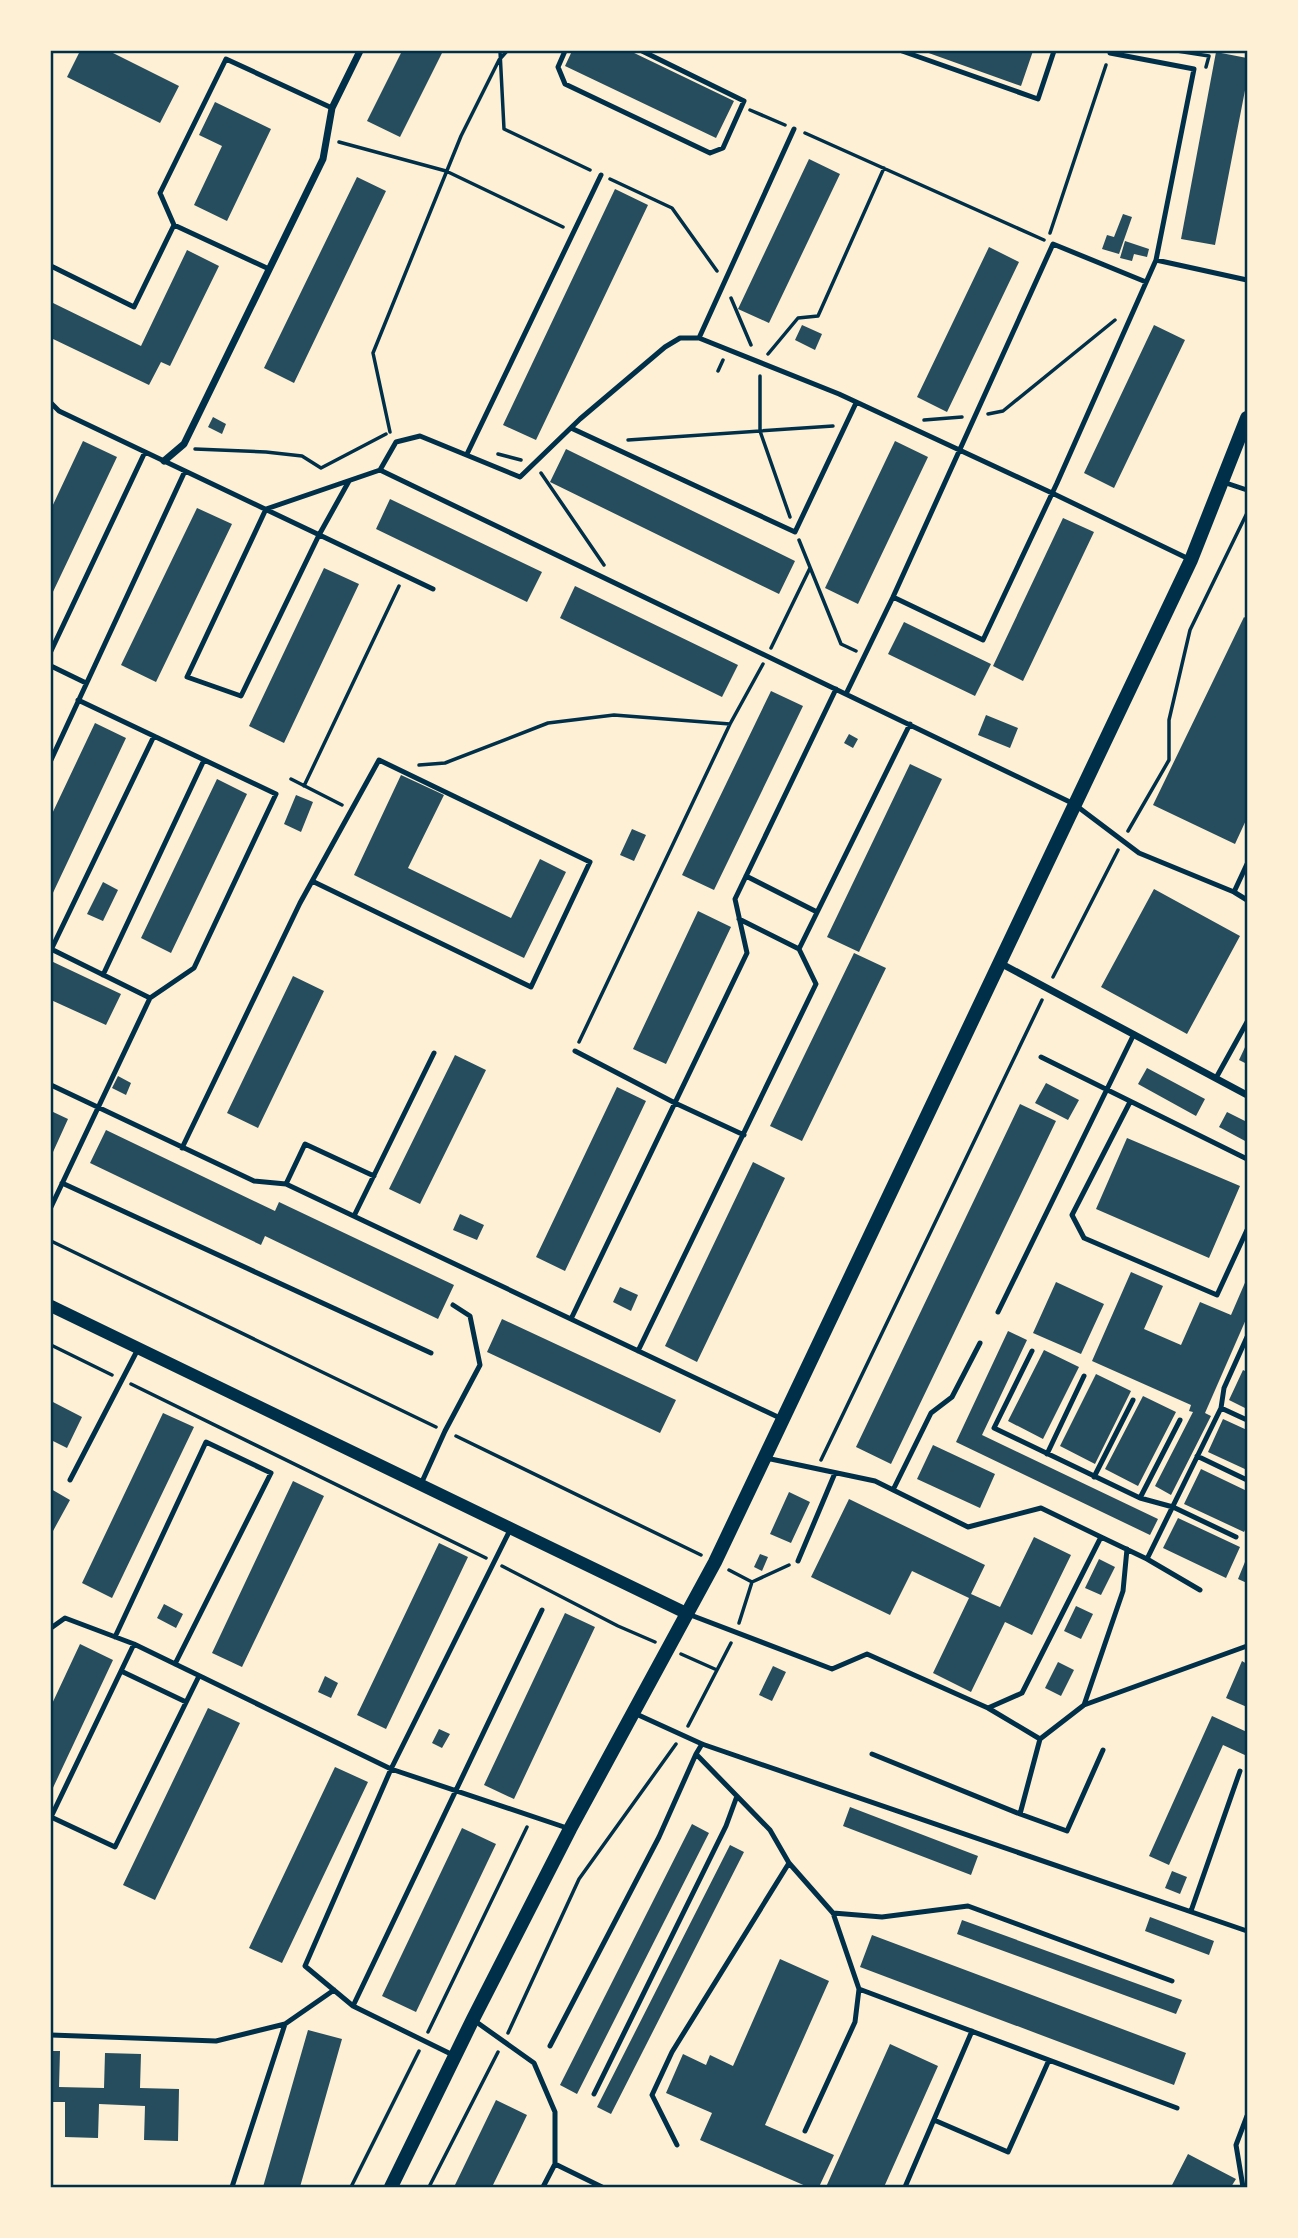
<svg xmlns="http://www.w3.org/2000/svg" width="1298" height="2238" viewBox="0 0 1298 2238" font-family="'Exo 2',sans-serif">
	<rect width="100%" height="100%" fill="#fdf0d5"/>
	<!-- building -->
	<path fill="#264d5e" d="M80,51H109L179,86L160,123L67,77Z
		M402,51H443L400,137L367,121Z
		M572,51H630L734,101L716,138L565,66Z
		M923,51H1033L1021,86Z
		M1216,52L1247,58V80L1215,245L1181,239Z
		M215,102L271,129L227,221L194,205L222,146L199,135Z
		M809,159L840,174L769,323L738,309Z
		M357,177L386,191L294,383L264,368Z
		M615,189L648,205L536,440L503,425Z
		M1123,214L1132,217L1119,254L1102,249L1107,235L1114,237Z
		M1125,241L1149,249L1147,257L1134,254L1132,261L1120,258Z
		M989,247L1019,262L947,412L917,397Z
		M187,250L219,266L170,366L161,362L149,385L51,338V302L141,346Z
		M802,325L822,334L815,350L795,340Z
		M1154,325L1185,340L1114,488L1084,473Z
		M213,417L226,424L222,434L208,427Z
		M83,441L117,457L51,596V509Z
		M895,441L928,457L858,604L825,588Z
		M566,449L795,561L779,594L550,482Z
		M390,499L542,572L527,602L376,529Z
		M197,508L232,524L156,682L121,665Z
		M1063,518L1094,532L1023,681L993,666Z
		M324,568L359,584L284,743L249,726Z
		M575,586L738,665L722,697L560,618Z
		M1244,617L1247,619V818L1235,844L1153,805Z
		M904,622L991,664L975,696L888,654Z
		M771,691L803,706L714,890L682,875Z
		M986,715L1018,728L1010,748L978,735Z
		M95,723L126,738L51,897V816Z
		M849,734L858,739L853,748L844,743Z
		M910,764L942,779L859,952L827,937Z
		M401,775L444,795L408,868L511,918L540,859L566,872L524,958L354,875Z
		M217,779L247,794L171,953L141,938Z
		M296,795L313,802L301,832L284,824Z
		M632,829L646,835L634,861L620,855Z
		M103,882L118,890L103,921L87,914Z
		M1154,889L1240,936L1187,1034L1101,987Z
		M698,911L731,927L666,1064L633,1049Z
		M854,953L886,968L802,1141L770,1126Z
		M51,961L121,994L106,1025L51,1000Z
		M293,976L324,991L258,1128L227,1113Z
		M1247,1043V1064L1239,1060Z
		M455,1055L486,1070L420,1204L389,1189Z
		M1147,1068L1205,1099L1196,1116L1138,1084Z
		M118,1076L131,1083L126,1095L112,1088Z
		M1046,1083L1079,1100L1068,1120L1035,1103Z
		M617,1087L646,1101L565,1271L536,1257Z
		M1020,1104L1056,1121L891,1464L856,1447Z
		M51,1111L68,1119L53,1152L51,1151Z
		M1227,1112L1247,1122V1142L1219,1127Z
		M106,1130L275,1211L279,1202L454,1285L438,1319L265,1236L261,1245L90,1163Z
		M1127,1138L1240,1186L1209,1258L1096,1209Z
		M753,1162L785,1178L697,1362L665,1346Z
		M460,1214L484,1225L477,1240L453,1230Z
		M1131,1272L1163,1286L1144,1329L1181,1345L1200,1302L1231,1315L1247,1278V1317L1205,1413L1211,1416L1171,1495L1155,1486L1193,1412L1189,1411L1191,1405L1092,1361Z
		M1056,1282L1104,1304L1081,1354L1033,1333Z
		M620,1287L638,1295L631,1311L613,1302Z
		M502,1319L676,1400L660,1433L487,1352Z
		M1008,1331L1027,1340L982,1435L1158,1519L1150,1535L956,1442Z
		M1044,1350L1079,1367L1043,1439L1008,1421Z
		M1243,1370L1247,1372V1409L1229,1400Z
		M1096,1374L1131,1391L1095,1464L1060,1446Z
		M1143,1396L1176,1412L1138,1486L1105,1469Z
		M51,1401L82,1417L67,1448L51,1440Z
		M163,1413L194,1427L112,1598L82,1583Z
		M1223,1419L1247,1430V1470L1208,1452Z
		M933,1445L995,1474L980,1508L917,1479Z
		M1201,1469L1247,1491V1526L1244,1532L1184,1504Z
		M293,1481L324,1496L242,1667L212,1653Z
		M51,1489L70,1500L53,1531L51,1530Z
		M789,1492L810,1502L791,1543L770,1534Z
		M849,1499L985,1565L971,1594L1000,1607L1034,1537L1071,1555L1032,1635L1005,1622L971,1692L933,1673L969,1598L912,1571L890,1615L811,1577Z
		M1178,1518L1240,1547L1226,1578L1163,1548Z
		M439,1543L468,1557L386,1729L357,1715Z
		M760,1554L768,1557L762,1571L754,1567Z
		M1247,1557V1583L1238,1579Z
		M1099,1559L1115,1567L1101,1595L1085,1588Z
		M164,1604L183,1614L176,1628L157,1618Z
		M1076,1606L1093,1614L1081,1639L1064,1631Z
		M565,1613L595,1627L514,1799L484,1785Z
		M80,1644L113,1660L51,1792V1706Z
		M1242,1661L1247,1664V1707L1226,1698Z
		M1058,1662L1074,1670L1061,1696L1045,1688Z
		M773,1666L786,1672L772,1701L759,1695Z
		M325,1676L338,1683L331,1698L318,1692Z
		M208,1708L240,1723L155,1900L123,1885Z
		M1212,1716L1247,1732V1756L1223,1745L1169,1865L1149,1856Z
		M439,1729L450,1734L442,1748L432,1743Z
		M335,1767L368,1782L282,1963L249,1948Z
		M850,1807L978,1856L971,1875L843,1826Z
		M692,1824L709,1833L577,2094L560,2085Z
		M462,1828L496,1844L416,2012L382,1996Z
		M730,1845L744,1852L611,2114L597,2107Z
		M1172,1871L1187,1877L1180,1894L1165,1888Z
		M1150,1917L1214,1941L1209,1955L1145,1931Z
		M962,1920L1182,2000L1176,2014L957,1934Z
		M872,1935L1186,2053L1174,2085L860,1967Z
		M780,1959L829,1981L765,2125L834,2155L819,2187H808L700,2140L712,2113L666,2093L683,2054L706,2065L710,2055L733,2066Z
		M308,2030L342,2039L300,2187H263Z
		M890,2044L938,2066L884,2187H826Z
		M51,2051H60L59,2087L104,2088L105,2053L141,2054L140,2088L179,2089L178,2141L144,2140L145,2106L99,2104L98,2138L65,2137V2102H51Z
		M496,2100L527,2115L516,2138L492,2187H454Z
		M1188,2154L1236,2179L1231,2187H1171Z"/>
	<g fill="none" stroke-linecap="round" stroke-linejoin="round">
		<!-- path -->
		<path stroke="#003049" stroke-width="3.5" d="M500,51L504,129L590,170
			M1177,51L1209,56L1206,67
			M750,110L785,125
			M805,133L1044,240
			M339,142L446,171L563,227
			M610,179L672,208L717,271
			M1050,233L1106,65
			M731,298L751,345
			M768,354L798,318L818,316L884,168
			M718,371L723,360
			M760,376V431L790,517
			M988,414L1003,411L1115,320
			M924,420L962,417
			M390,432L373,353L461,136L499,60L507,51
			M628,440L833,426
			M195,449L266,452L302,456L321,468L386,434
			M498,454L521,460
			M541,473L604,565
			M799,540L841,644L856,651
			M771,648L810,568
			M419,765L445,763L548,723L614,715L730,724L763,664
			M291,779L342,805
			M304,786L399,586
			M1128,831L1169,760V720L1190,630L1247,513
			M1053,977L1118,850
			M579,1042L730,724
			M51,1241L436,1427
			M51,1345L112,1375
			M131,1384L486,1558
			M456,1436L701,1555
			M821,1460L1042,1000
			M502,1566L618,1626L655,1642
			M729,1570L752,1582L739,1623
			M752,1582L789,1565
			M681,1654L717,1670
			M688,1726L731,1643
			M428,2032L527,1827
			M508,2033L579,1879L676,1744
			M351,2187L419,2051
			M429,2187L498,2052"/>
		<!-- service -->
		<path stroke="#003049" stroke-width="5" d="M565,51L558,67L565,84L710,153L723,148L744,101L642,51
			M902,51L1038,99L1054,51
			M174,225L269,269
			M1156,260L1247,280
			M51,266L134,307L174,225L160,193L226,59L332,108
			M699,338L794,129
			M51,403L59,411L433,589
			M571,428L795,532L856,403
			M467,454L601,175
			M380,470L1074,804L1139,853L1234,892L1247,900
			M349,481L319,535L241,696L187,677L266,509L380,470L396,442L420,436L520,477L580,419L665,347L680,338H699L839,394L1052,493L1191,560
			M1223,482L1247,490
			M893,597L983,640L1057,483L1156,260L1194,69L1110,53
			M51,651L145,452
			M51,666L86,683
			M846,694L893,597L1053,244L1146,282
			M51,760L185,471
			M746,876L817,912
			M1234,892L1247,864
			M739,919L799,949
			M51,949L150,998
			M51,950L154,736
			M103,975L204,760
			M575,1051L675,1103L744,1135
			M1041,1057L1247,1159
			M1216,1078L1247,1022
			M51,1085L254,1181L286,1184L780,1418
			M1130,1102L1072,1215L1084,1238L1217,1295L1247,1230
			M182,1148L300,903L379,760L590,862L531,987L312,881
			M62,1183L431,1353
			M286,1184L305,1144L374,1176
			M51,1207L150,998L194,968L276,794L78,700
			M354,1216L434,1053
			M998,1312L1134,1034
			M571,1319L747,953L735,899L836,689
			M638,1351L816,984L799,949L910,724
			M1032,1351L994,1428L1140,1498L1173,1507L1236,1537
			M1221,1408L1247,1420
			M1047,1454L1084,1376
			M1197,1456L1247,1480
			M766,1458L875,1481L968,1527L1041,1508L1101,1537
			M1094,1477L1133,1400
			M70,1480L138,1349
			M421,1484L445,1431L480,1365L470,1316L453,1305
			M893,1490L931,1413L952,1397L980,1343
			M1140,1498L1180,1420
			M1147,1559L1200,1590
			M798,1561L835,1473
			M688,1614L832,1669L867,1654L988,1708L1022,1693L1101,1537L1147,1559L1221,1408L1224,1388L1247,1337
			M51,1628L65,1618L134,1644L391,1769L570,1829
			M115,1637L206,1442L271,1473L175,1664
			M134,1644L51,1817L115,1847L199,1676
			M121,1671L186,1702
			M1084,1705L1247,1646
			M634,1713L702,1744L1247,1931
			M1040,1739L1084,1705L1123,1591L1127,1549
			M702,1744L696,1754L770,1830L789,1863L833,1913L859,1989L1177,2108
			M872,1754L1020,1814L1040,1739L988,1708
			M1020,1814L1067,1831L1103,1750
			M1191,1911L1240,1771
			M833,1913L882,1917L968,1906L1172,1981
			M353,2006L542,1610
			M475,2021L534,2063L555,2112V2164L543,2187
			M51,2035L216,2041L285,2024
			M550,2046L659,1837L696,1754
			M455,2056L353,2006L305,1966L391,1769L510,1530
			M594,2094L726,1826L737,1796
			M934,2120L1008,2152L1049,2060
			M805,2131L855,2022L859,1989
			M677,2145L652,2095L672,2052L789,1863
			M555,2164L602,2187
			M232,2187L285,2024L334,1990
			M905,2187L972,2031
			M1243,2187L1236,2145L1247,2116"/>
		<!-- minor -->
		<path stroke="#003049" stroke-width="7" d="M164,461L184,444L323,159L332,108L360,51
			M1000,963L1247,1095"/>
		<!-- tertiary -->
		<path stroke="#003049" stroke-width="12" d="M51,1306L688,1614"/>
		<!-- secondary -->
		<path stroke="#003049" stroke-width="14" d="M391,2187L473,2019L570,1829L715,1562L1191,560L1247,418"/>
	</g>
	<!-- border -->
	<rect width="1298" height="2238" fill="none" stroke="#fdf0d5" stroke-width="105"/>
	<rect x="52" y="52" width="1194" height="2134" fill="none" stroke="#003049" stroke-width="2.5"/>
</svg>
